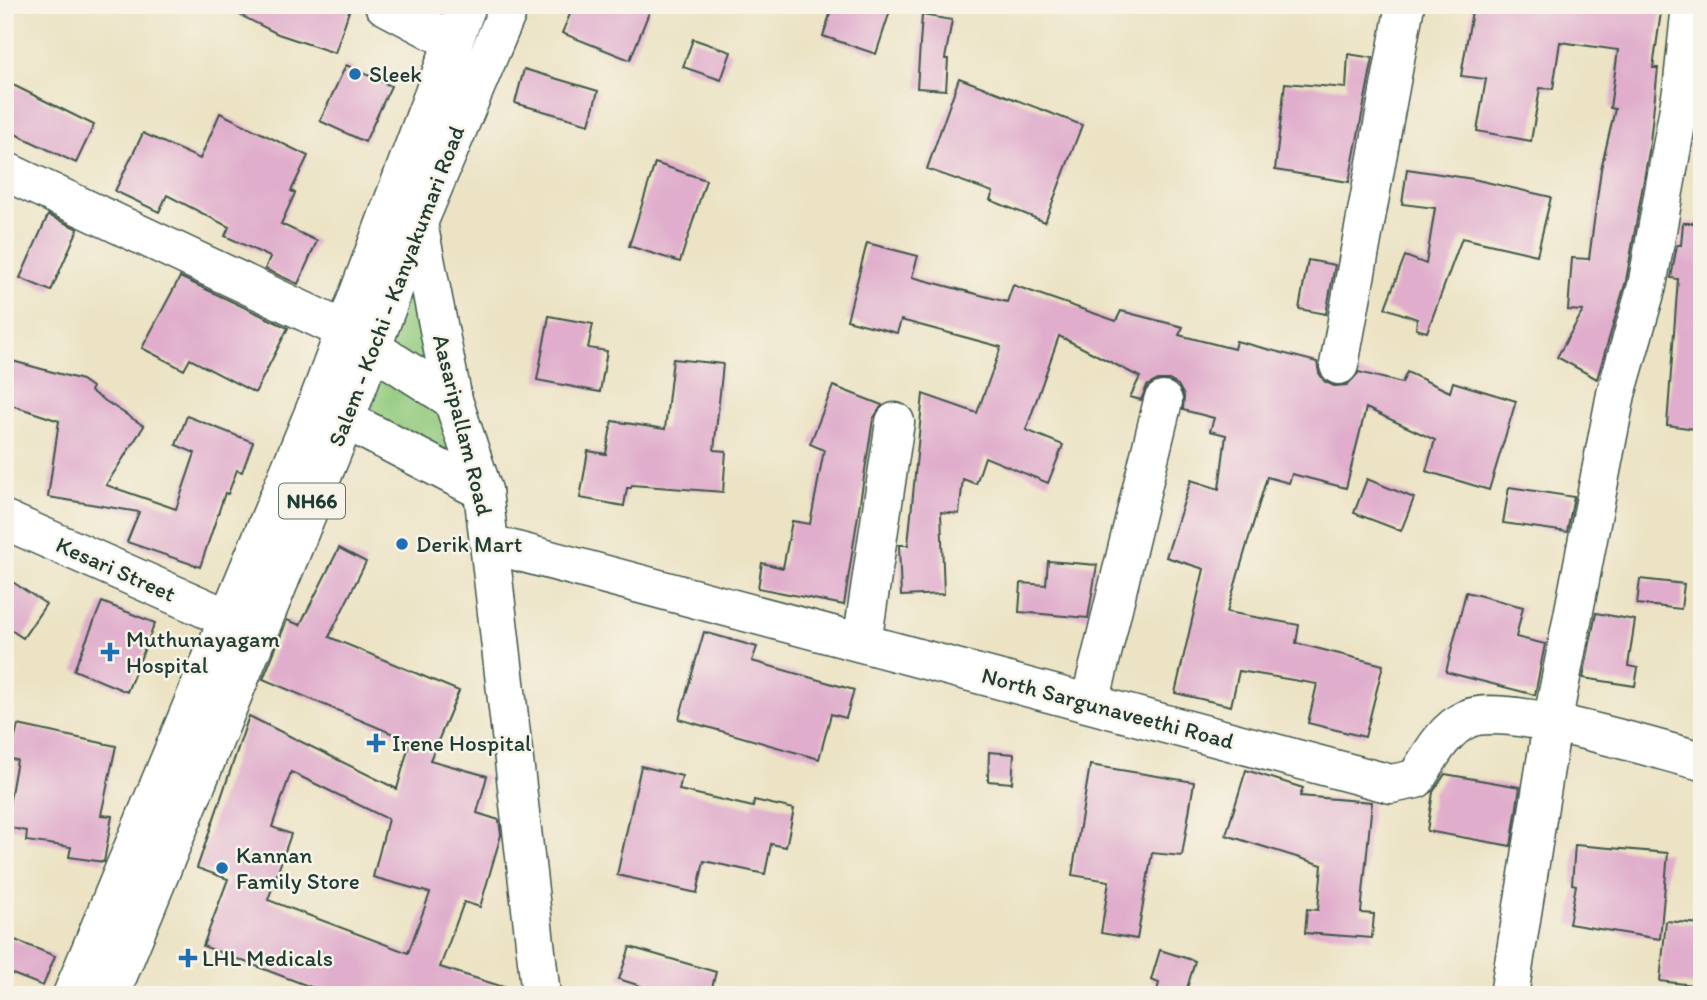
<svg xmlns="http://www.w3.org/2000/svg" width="1707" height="1000" viewBox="0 0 1707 1000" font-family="Itim,sans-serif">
	<rect width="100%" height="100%" fill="#f7f3e8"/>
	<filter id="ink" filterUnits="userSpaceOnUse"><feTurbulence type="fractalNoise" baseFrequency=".0143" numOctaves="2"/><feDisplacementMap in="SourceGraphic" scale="14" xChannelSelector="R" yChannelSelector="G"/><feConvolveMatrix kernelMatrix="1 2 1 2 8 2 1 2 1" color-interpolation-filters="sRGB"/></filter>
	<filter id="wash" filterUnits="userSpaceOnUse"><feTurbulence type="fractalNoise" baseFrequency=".00686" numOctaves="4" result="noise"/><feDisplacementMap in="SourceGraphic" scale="28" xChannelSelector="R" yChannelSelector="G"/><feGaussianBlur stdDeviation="1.57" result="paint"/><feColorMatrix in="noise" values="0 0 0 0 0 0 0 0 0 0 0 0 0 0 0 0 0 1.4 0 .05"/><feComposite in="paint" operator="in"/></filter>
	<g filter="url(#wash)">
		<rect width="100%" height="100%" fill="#ece3c4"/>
		<!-- green -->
		<path fill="#90c97c" stroke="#588358" stroke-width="2" d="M417,244L464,471L357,410Z"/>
		<g id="blocks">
			<!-- building -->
			<path fill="#e0aecc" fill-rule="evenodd" d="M220,5H351L335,53L278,34Z
				M574,5H652L630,60L562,33Z
				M833,5H892L876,54L823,36Z
				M1473,5H1662L1653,68H1658L1649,151L1626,281L1597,379L1557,357L1583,311L1568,310L1572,258L1589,259L1601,169L1615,109L1610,108L1618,50L1560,42L1553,89L1540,88L1531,141L1477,131L1486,79L1461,76Z
				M922,15L952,20L945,59H948L946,90L917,88Z
				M693,39L731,52L721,80L683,67Z
				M1348,54L1373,58L1349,182L1275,170L1285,83L1346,88Z
				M346,65L391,86L365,142L320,121Z
				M524,69L598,91L589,124L515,103Z
				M959,78L1082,125L1045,222L990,200L993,192L927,169Z
				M5,81L94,125L76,163L5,129Z
				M220,113L308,156L291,191L295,193L281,224L317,241L298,284L265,269L270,257L225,236L229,227L167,195L159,212L115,191L143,133L200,159Z
				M655,163L706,180L680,262L629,246Z
				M1407,169L1473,179L1551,197L1537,255L1462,238L1427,332L1416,329L1417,319L1385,308L1405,256L1426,264L1435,208L1402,204Z
				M48,215L78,229L51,291L20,278Z
				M1683,223H1702V430L1667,425L1678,279L1671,278L1677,245H1681Z
				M867,243L918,256L912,277L1007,302L1013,285L1116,321L1121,311L1183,327L1179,335L1234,349L1236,341L1317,362L1319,373L1324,381L1334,386L1347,385L1359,372L1402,383L1407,372L1450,392L1453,382L1516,401L1489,490L1426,471L1435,440L1366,408L1346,488L1292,474L1289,483L1267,477L1227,612L1299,625L1296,643L1383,665L1365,737L1308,723L1317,684L1239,671L1231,706L1175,693L1204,569L1166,557L1191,480L1219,489L1226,435L1210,431L1214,418L1183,410L1184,396L1178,385L1169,380H1158L1147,386L1141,400L1130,397L1140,377L1059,336L1026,430L1063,445L1048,483L985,457L976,484L963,479L959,514L941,512L944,594L901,596L899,545H908L923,394L977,413L1001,347L901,320L897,333L847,320Z
				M1308,260L1335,265L1326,314L1299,309Z
				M180,277L288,328L255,393L190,359L184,370L142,348Z
				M549,316L593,324L588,348L607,351L600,392L537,380Z
				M5,359L82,380L92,387L90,391L144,426L106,485L176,509L195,453L176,445L187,416L253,442L242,472L237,470L228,494L225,493L200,567L127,542L139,512L48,497L59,421L5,403Z
				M673,359L723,364L714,450L726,451L723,492L632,485L631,488H627L624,506L580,498L588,451L606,454L612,421L665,429Z
				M833,386L882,405L873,419L844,605L758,588L762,563L783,568L792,521L810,524L824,450L810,444Z
				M1367,479L1414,498L1401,531L1354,513Z
				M1509,487L1574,497L1567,532L1503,523Z
				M339,548L366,562L329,637L459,691L430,760L487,776L477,813L499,820L501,835L480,907L464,902L440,967L510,989V995H332L203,946L228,879L197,868L249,716L397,789L410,741L263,679L287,620L300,625ZM291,772L388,819L373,877L430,893L408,953L268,900L291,834L272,827Z
				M1048,561L1097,565L1088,618L1019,612L1021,583L1046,585Z
				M5,577L46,604L23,638L5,626Z
				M1640,579L1684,584L1681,609L1637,604Z
				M1466,592L1523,607L1516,637L1545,644L1535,695L1446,672Z
				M102,602L155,623L127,692L74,670Z
				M1596,613L1635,620L1628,666L1638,668L1635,686L1583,678Z
				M704,632L757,647L752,661L854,690L846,718L831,714L819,759L679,719Z
				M18,725L116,746L101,815L112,816L104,862L69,857L71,847L26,841L27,831L5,827L17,760L10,759Z
				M989,752L1014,754L1012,783L988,781Z
				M1090,765L1194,782L1182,856L1152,853L1137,939L1101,933L1109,881L1072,875Z
				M641,766L682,776L679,790L753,807L754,800L794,809L786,847L771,844L765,874L704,861L697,893L617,875Z
				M1246,770L1303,788L1300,796L1372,802L1361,913L1374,914L1372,938L1305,933L1307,909L1318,910L1322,865L1226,835Z
				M1445,774L1520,787L1511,846L1427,831L1433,792Z
				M1575,845L1668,853L1660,939L1569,924L1576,885L1572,884Z
				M1666,921L1702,924V986L1660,981Z
				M5,936L55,956L43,986L5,971Z
				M630,947L716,972L710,995H668L619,979Z
				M1160,950L1195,961L1185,995H1156L1159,983L1151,980Z"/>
		</g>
	</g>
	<g filter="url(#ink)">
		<use href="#blocks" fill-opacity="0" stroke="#3e564a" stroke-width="2"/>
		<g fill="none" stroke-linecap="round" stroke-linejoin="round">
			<!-- minor casing -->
			<g stroke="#3e564a" stroke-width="41">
				<path id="minor" d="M384,5L452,41
					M5,171L344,330L453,400
					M1339,365L1405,5
					M317,405L483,491
					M5,520L227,618
					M490,544L1391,784L1416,779C1429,758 1444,729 1467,719C1504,701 1656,750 1702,761
					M862,643L895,422
					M1090,703L1163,401
					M1509,995L1552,724L1616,394L1647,286L1682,91L1691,5"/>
			</g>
			<!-- major casing -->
			<g stroke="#3e564a" stroke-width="41">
				<path id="major" d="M404,217L418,223L453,400L483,491L541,995"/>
			</g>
			<!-- highway casing -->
			<g stroke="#3e564a" stroke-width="41">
				<path id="highway" d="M72,995L317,405L467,5
					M110,995L346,418L418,223L510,5"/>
			</g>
			<!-- minor -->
			<use href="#minor" stroke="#fff" stroke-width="38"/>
			<!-- major -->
			<use href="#major" stroke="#fff" stroke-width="38"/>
			<!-- highway -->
			<use href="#highway" stroke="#fff" stroke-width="38"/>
		</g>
	</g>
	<!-- markers -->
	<g fill="#1f6fb2" stroke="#f7f3e8" stroke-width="2.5">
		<circle cx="355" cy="74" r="7"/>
		<circle cx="402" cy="544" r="7"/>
		<path d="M106.5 641.5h7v7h7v7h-7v7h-7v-7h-7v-7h7z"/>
		<path d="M372.5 732.5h7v7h7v7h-7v7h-7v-7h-7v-7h7z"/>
		<circle cx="222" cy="868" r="7"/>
		<path d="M184.5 947.5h7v7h7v7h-7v7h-7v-7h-7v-7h7z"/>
	</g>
	<g text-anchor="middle" stroke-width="5" stroke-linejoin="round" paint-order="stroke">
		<!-- shield labels -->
		<rect fill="#f7f3e8" stroke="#60746a" stroke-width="2" x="279" y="483.5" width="66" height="35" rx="5"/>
		<g font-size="21" font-weight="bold" fill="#1f3d34">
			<text x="312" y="508">NH66</text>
		</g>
		<!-- poi labels -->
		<g font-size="23" fill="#1f3d34" stroke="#f7f3e8" text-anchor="start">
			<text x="369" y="82">Sleek</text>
			<text x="416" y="552">Derik Mart</text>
			<text x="126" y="647">Muthunayagam<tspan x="126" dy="26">Hospital</tspan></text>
			<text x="392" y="751">Irene Hospital</text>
			<text x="236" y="863">Kannan<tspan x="236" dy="26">Family Store</tspan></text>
			<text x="202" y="966">LHL Medicals</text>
		</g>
		<!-- street labels -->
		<g font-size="23" fill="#1f3d34" stroke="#f7f3e8">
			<text transform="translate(396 286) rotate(-69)" y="8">Salem - Kochi - Kanyakumari Road</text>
			<text transform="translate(463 425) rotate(76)" y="8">Aasaripallam Road</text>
			<text transform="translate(116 569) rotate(24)" y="8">Kesari Street</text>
			<text transform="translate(1108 708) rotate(15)" y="8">North Sargunaveethi Road</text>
		</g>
	</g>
	<!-- margin -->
	<rect width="1707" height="1000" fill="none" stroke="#f7f3e8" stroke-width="28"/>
</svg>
